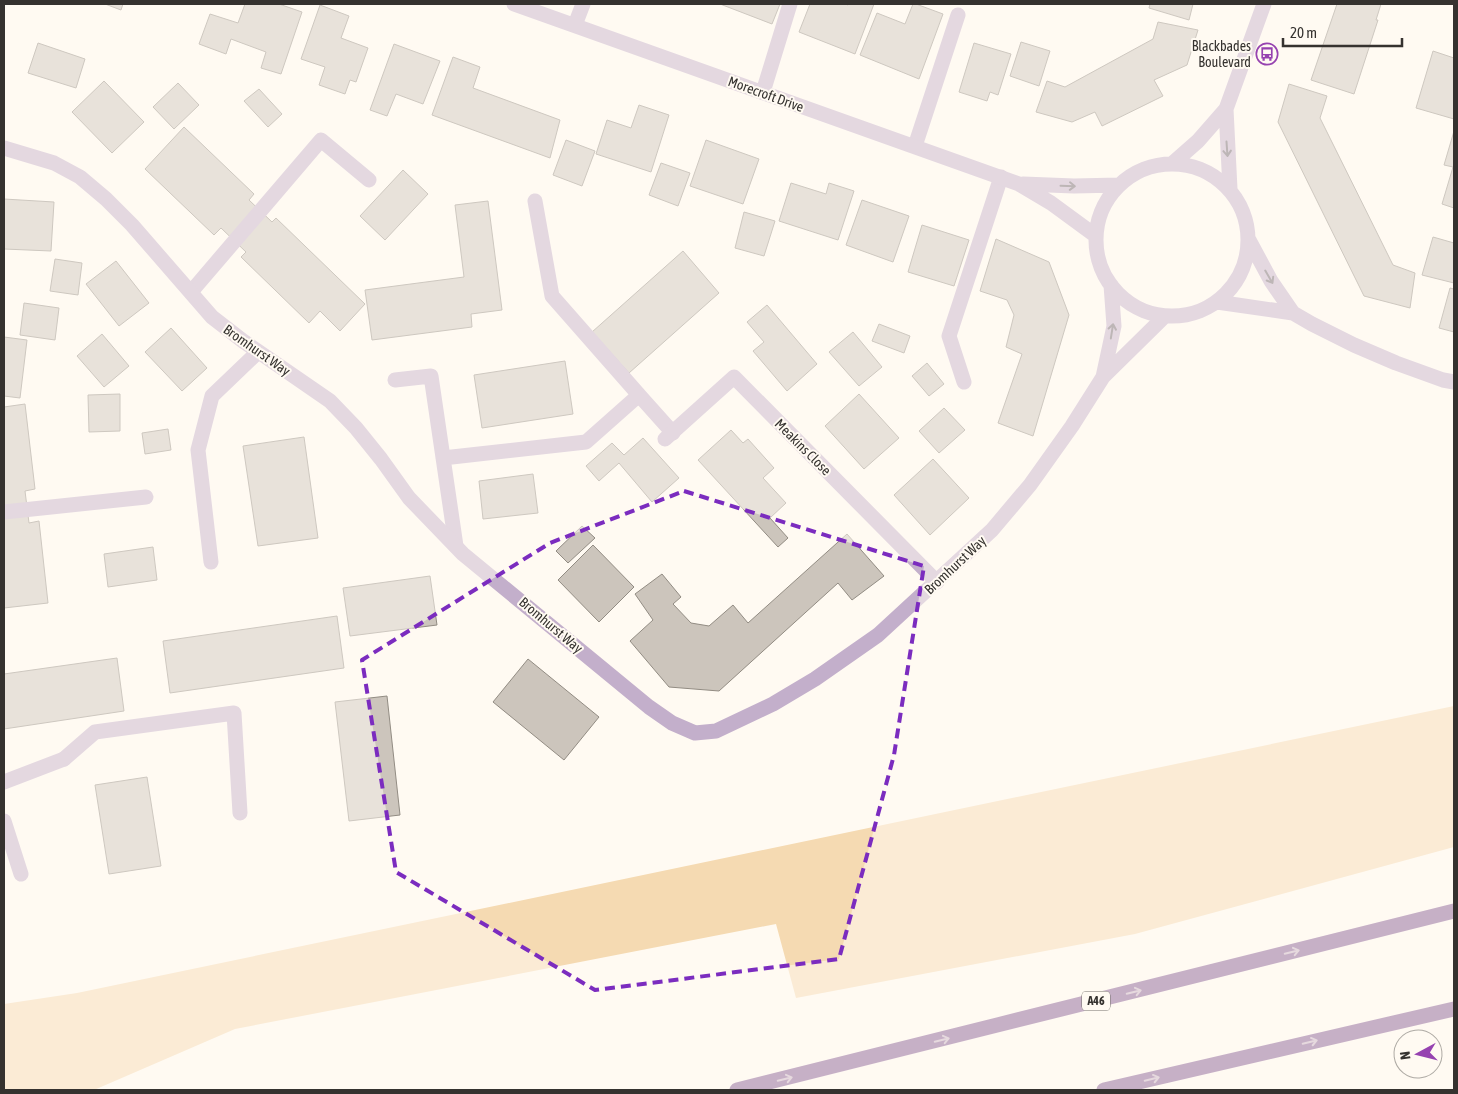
<svg xmlns="http://www.w3.org/2000/svg" width="1458" height="1094" viewBox="0 0 1458 1094" font-family="'Asap Condensed',sans-serif">
	<rect width="100%" height="100%" fill="#fffaf2"/>
	<!-- green -->
	<path fill="#f5dab2" d="M1454,706V847L1135,934L796,998L776,924L235,1029L94,1090H4V1004L77,993Z"/>
	<!-- building -->
	<path fill="#ccc5bc" stroke="#928c83" d="M105,4H123L121,10Z
		M245,4H279L302,12L281,74L261,68L266,52L231,39L226,54L199,44L210,14L238,23Z
		M720,4H780L772,24Z
		M810,4H845L848,5L849,4H874L855,54L799,32Z
		M913,4H916L943,14L919,79L860,55L877,13L905,24Z
		M1150,4H1193L1189,20L1149,8Z
		M1337,4H1381L1376,20H1378L1354,94L1311,80Z
		M320,5L349,16L341,38L368,48L356,82L350,80L345,94L319,85L325,67L301,59Z
		M1158,22L1198,30L1187,65L1154,80L1163,96L1102,126L1095,112L1072,122L1036,112L1047,81L1065,87L1153,39Z
		M1021,42L1050,51L1039,86L1010,76Z
		M38,43L85,59L76,88L28,73Z
		M974,43L1011,54L998,95L990,92L987,101L959,92Z
		M394,44L440,61L423,104L396,94L387,116L370,110Z
		M1433,51L1454,58V119L1416,108Z
		M453,57L480,67L473,88L560,120L550,158L432,115Z
		M104,81L144,122L112,153L72,112Z
		M178,83L199,105L174,129L153,107Z
		M1289,84L1327,96L1320,118L1393,265L1415,273L1410,308L1364,296L1278,122Z
		M259,89L282,114L268,127L244,101Z
		M639,105L669,115L651,172L596,154L607,120L631,128Z
		M184,127L254,194L249,200L272,222L276,218L365,304L340,331L320,311L309,323L241,257L246,252L221,228L214,235L145,169Z
		M1454,131V208L1442,204L1453,167L1444,165Z
		M566,140L595,151L582,186L553,175Z
		M706,140L759,159L743,204L690,186Z
		M661,163L690,173L678,206L649,195Z
		M403,170L428,194L385,240L360,216Z
		M791,183L826,194L829,183L854,191L838,240L779,221Z
		M4,199L54,202L51,251L4,249Z
		M862,200L909,216L893,262L846,245Z
		M488,201L502,310L471,314L472,327L372,340L365,290L464,277L455,205Z
		M744,212L775,221L764,256L735,248Z
		M922,225L969,240L954,286L908,272Z
		M1433,237L1454,243V283L1422,275Z
		M996,239L1049,262L1069,315L1033,436L998,423L1022,354L1006,347L1014,315L1007,300L980,291Z
		M683,251L719,293L629,373L592,332Z
		M55,259L82,263L78,295L50,291Z
		M116,261L149,303L119,326L86,284Z
		M1450,288L1454,289V332L1439,328Z
		M24,303L59,308L55,340L20,335Z
		M767,305L817,364L787,391L753,351L764,342L747,322Z
		M879,324L910,336L904,353L872,341Z
		M171,328L207,368L182,391L145,352Z
		M853,332L882,367L859,386L829,352Z
		M102,334L129,366L104,387L77,356Z
		M4,337L27,340L20,398L4,396Z
		M565,361L573,414L482,428L474,375Z
		M927,363L944,384L929,396L912,376Z
		M120,394V431L89,432L88,395Z
		M859,394L899,438L864,469L825,426Z
		M25,404L35,489L25,491L29,523L39,521L48,603L4,608V407Z
		M944,408L965,430L939,453L919,431Z
		M168,429L171,450L145,454L142,433Z
		M731,430L743,443L748,439L774,468L763,478L786,503L770,518L788,538L778,547L698,460Z
		M304,437L318,538L258,546L243,446Z
		M643,438L679,478L652,502L619,463L599,481L586,466L612,443L624,455Z
		M933,459L969,498L930,535L894,495Z
		M533,474L538,513L483,519L479,481Z
		M582,526L595,538L568,563L556,551Z
		M847,534L884,576L852,600L838,583L719,691L669,687L630,641L653,620L635,594L662,574L681,597L673,604L691,623L709,626L733,605L748,623Z
		M593,545L634,587L599,622L558,580Z
		M153,547L157,580L108,587L104,554Z
		M430,576L437,625L350,636L343,588Z
		M337,616L344,668L170,693L163,641Z
		M117,658L124,711L4,729V674Z
		M528,659L599,717L564,760L493,702Z
		M387,696L400,815L349,821L335,702Z
		M147,777L161,866L109,874L95,785Z"/>
	<g fill="none" stroke-linecap="round" stroke-linejoin="round">
		<!-- lane -->
		<path stroke="#c3afcb" stroke-width="15" d="M763,92L790,4
			M915,146L958,15
			M535,201L552,296L639,395
			M191,292L321,140L369,180
			M395,380L431,376L456,546
			M964,382L949,336L1001,177
			M443,458L586,442L639,395L673,433
			M4,512L146,497
			M211,562L198,450L212,396L258,352
			M64,759L95,732L234,713L240,813"/>
		<!-- street -->
		<path stroke="#c3afcb" stroke-width="15" d="M514,4L1019,184L1051,203L1096,236
			M575,25L583,4
			M1226,109L1230,189
			M4,148L54,163L80,177L106,199L132,225L212,317L243,341L330,401L356,428L381,459L409,498L463,554L649,707L672,723L695,733L716,731L773,704L815,679L878,635L992,530L1030,485L1072,426L1103,377L1165,316
			M1173,163L1198,141L1226,109L1264,4
			M1096 240a76 76 0 1 1 152 0a76 76 0 1 1-152 0Z
			M1023,184L1074,186L1119,185
			M1249,240L1271,281L1293,313
			M1217,302L1293,313L1312,324L1354,345L1396,363L1443,380L1454,382
			M1103,377L1114,326L1111,285
			M665,439L734,377L937,582
			M4,782L64,759
			M4,821L21,874"/>
		<!-- highway -->
		<path stroke="#825791" stroke-width="15" d="M737,1090L1454,911
			M1104,1090L1454,1009"/>
	</g>
	<!-- one-way arrows -->
	<defs><path id="oneway-shaft" d="M-6 0H5M1.5-3L5.5 0L1.5 3" fill="none" stroke-width="1.6" stroke-linecap="round" stroke-linejoin="round" transform="scale(1.25)"/></defs>
	<g stroke="#6e646d">
		<use href="#oneway-shaft" transform="translate(1227 149) rotate(86)"/>
		<use href="#oneway-shaft" transform="translate(1068 186) rotate(2)"/>
		<use href="#oneway-shaft" transform="translate(1269 277) rotate(60)"/>
		<use href="#oneway-shaft" transform="translate(1112 331) rotate(-81)"/>
	</g>
	<g stroke="#c7b1c6">
		<use href="#oneway-shaft" transform="translate(1292 952) rotate(-14)"/>
		<use href="#oneway-shaft" transform="translate(1134 992) rotate(-14)"/>
		<use href="#oneway-shaft" transform="translate(942 1040) rotate(-14)"/>
		<use href="#oneway-shaft" transform="translate(1310 1042) rotate(-13)"/>
		<use href="#oneway-shaft" transform="translate(785 1079) rotate(-14)"/>
		<use href="#oneway-shaft" transform="translate(1152 1079) rotate(-13)"/>
	</g>
	<!-- marked area -->
	<path d="M0 0H1458V1094H0ZM684,491L924,566L894,755L839,959L595,990L396,872L362,660L550,543Z" fill="#fffaf2" fill-opacity=".55" fill-rule="evenodd"/>
	<path fill="none" stroke="#7b2cbf" stroke-width="4" stroke-dasharray="10 6" stroke-linejoin="round" d="M684,491L924,566L894,755L839,959L595,990L396,872L362,660L550,543Z"/>
	<!-- icons -->
	<defs>
		<g id="bus-ring" transform="scale(1.125)"><circle r="9.5" fill="#fffaf2" stroke="#9642b0" stroke-width="1.5"/><path d="M-5-6H5V4H4V6H2V4H-2V6H-4V4H-5ZM-3.5-4V0h7V-4ZM-3.5 1.2v1.5H-2V1.2ZM2 1.2v1.5H3.5V1.2Z" fill="#9642b0"/></g>
	</defs>
	<g fill-rule="evenodd">
		<use href="#bus-ring" x="1267" y="54"/>
	</g>
	<g text-anchor="middle" stroke-width="4" stroke-linejoin="round" paint-order="stroke">
		<!-- shield labels -->
		<rect fill="#fffaf2" stroke="#726e6a" stroke-width="1" x="1082" y="991.5" width="28" height="19" rx="4"/>
		<g font-size="12" font-weight="bold" fill="#35322f">
			<text x="1096" y="1005">A46</text>
		</g>
		<!-- poi labels -->
		<g font-size="14" fill="#35322f" stroke="#fffaf2" text-anchor="end">
			<text x="1251" y="51">Blackbades<tspan x="1251" dy="16">Boulevard</tspan></text>
		</g>
		<!-- street labels -->
		<g font-size="14" fill="#35322f" stroke="#fffaf2">
			<text transform="translate(766 94) rotate(20)" y="5">Morecroft Drive</text>
			<text transform="translate(257 350) rotate(35)" y="5">Bromhurst Way</text>
			<text transform="translate(803 447) rotate(45)" y="5">Meakins Close</text>
			<text transform="translate(955 565) rotate(-43)" y="5">Bromhurst Way</text>
			<text transform="translate(551 625) rotate(40)" y="5">Bromhurst Way</text>
		</g>
	</g>
	<!-- border -->
	<rect width="1458" height="1094" fill="none" stroke="#35322f" stroke-width="10"/>
	<!-- north arrow -->
	<g transform="translate(1418 1054) rotate(263)"><circle r="24" fill="#fffaf2" stroke="#aeaaa4"/>
	<path d="M0-4L9 19L0 12L-9 19Z" fill="#9642b0"/>
	<text y="-8" font-size="14" font-weight="bold" text-anchor="middle" fill="#35322f">N</text>
	</g>
	<!-- scale -->
	<path d="M1283 38v8h119v-8" fill="none" stroke="#35322f" stroke-width="2.5"/>
	<text x="1290" y="38" font-size="15" fill="#35322f" stroke="#fffaf2" stroke-width="4" paint-order="stroke">20 m</text>
</svg>
